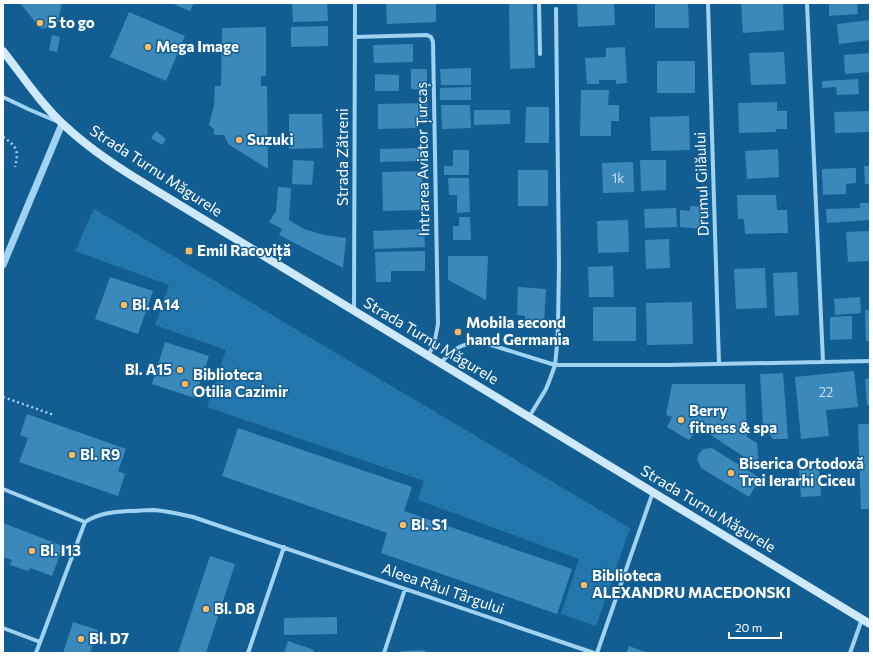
<svg xmlns="http://www.w3.org/2000/svg" width="873" height="656" viewBox="0 0 873 656" font-family="Commissioner,sans-serif">
	<defs>
		<pattern id="park-dots" width="8" height="8" patternUnits="userSpaceOnUse"><rect width="8" height="8" fill="#2178b0"/><path d="M2 2h.1M6 6h.1" fill="none" stroke="#36627e" stroke-width="1.8" stroke-linecap="round"/></pattern>
	</defs>
	<rect width="100%" height="100%" fill="#125e93"/>
	<!-- park -->
	<path fill="url(#park-dots)" d="M94,209L630,528L596,626L561,614L579,559L418,500L424,481L207,407L226,350L155,325L169,285L75,251Z"/>
	<!-- building -->
	<path fill="#3b88bb" d="M20,3H62L57,25L41,29Z
		M171,3H194L190,11Z
		M327,3L328,21L293,22L292,4Z
		M386,3H436V22L387,24Z
		M509,3H533L535,68L510,69Z
		M577,3H614L615,25L578,27Z
		M655,3H688L689,28H655Z
		M741,3H783L784,30L743,33Z
		M829,3H857L858,14L829,16Z
		M129,12L185,36L166,81L110,57Z
		M870,20V40L839,44L837,24Z
		M328,26V46L291,47V27Z
		M266,27V76H261V86H267L268,169L228,144L224,135H214V129L209,125L214,105L215,86H221L222,28Z
		M52,35L60,37L57,52L49,50Z
		M413,44V62L374,63L373,45Z
		M625,47L627,83L616,84V80H599V84H587L585,58L606,57V48Z
		M784,52L786,84L751,85L749,53Z
		M870,53V72L845,74L844,55Z
		M657,61H695V93H657Z
		M471,68V85H441L440,69Z
		M411,69H427V90L411,89Z
		M375,74L399,75V91H375Z
		M858,79L859,94L837,95L836,87L822,88V81Z
		M471,87V100H440V88Z
		M581,90H609L608,105H619V121H611V136H580Z
		M777,102V111H787V129H776V132L739,133L738,103Z
		M427,103L428,119H417L418,128L378,129V104Z
		M441,105H470L471,128L442,129Z
		M526,107H549V143H525Z
		M474,110H510V124L474,125Z
		M870,111V132L835,133L834,112Z
		M289,114H322L323,148L289,149Z
		M689,116L690,150L651,151L650,117Z
		M156,131L166,139L162,145L151,138Z
		M422,148L423,161L380,162V149Z
		M778,149L779,177L747,179L745,151Z
		M453,150H469V175H444V166H453Z
		M293,160L314,161L312,185L292,184Z
		M640,160H666V190L641,191Z
		M633,162L634,192L603,193L602,163Z
		M864,166H870V184H865Z
		M856,168V183L846,184V194L823,195L822,169Z
		M518,170H548V206H518Z
		M422,171V210L383,211L382,172Z
		M448,178H469L470,212L457,213V195H449Z
		M278,187L291,188L289,220L304,229L324,235L346,238L343,268L279,235L282,229L269,222L276,211Z
		M737,195H776L777,210H787L788,233L745,234L744,219H738Z
		M860,203H870V220L827,223L826,209L860,208Z
		M690,206L705,207L704,229L680,227V210L690,211Z
		M676,208L677,227L645,228L644,209Z
		M459,217H470L471,240H453V226H459Z
		M628,220L629,252L598,253L597,221Z
		M424,229L425,247L374,249L373,231Z
		M870,231V261L848,262L846,232Z
		M669,239L670,268L646,269L645,240Z
		M425,251V271H391V282H376L375,252Z
		M448,256H488L486,300L448,280Z
		M613,266L614,297H589L588,267Z
		M765,268L767,308L736,309L734,269Z
		M797,272L799,315L775,316L773,273Z
		M110,277L153,291L138,334L95,319Z
		M518,287L546,289L544,324L531,323L532,321L525,320V316L517,315Z
		M860,297L861,313L835,315L834,299Z
		M692,302L693,344L647,345L646,303Z
		M593,307H636V341H593Z
		M865,310H870V341H866Z
		M852,316V339L830,340V317Z
		M165,342L209,356L195,398L152,384Z
		M854,371L858,407L826,410L829,436L801,439L795,377Z
		M783,373L788,439H773L763,426L760,374Z
		M870,378V405H867L865,379Z
		M672,384H745L747,437L757,443L759,467L699,427L689,440L667,427L672,417L666,415Z
		M27,414L126,449L118,471L125,474L118,496L19,462L28,438L20,435Z
		M858,424H870V509H861Z
		M238,428L412,487L404,511L572,569L557,614L381,553L387,533L222,476Z
		M712,448L760,478L749,497L701,468L697,459L699,454L703,449Z
		M819,468L821,496L801,497L799,470Z
		M3,523L63,546L52,576L30,568L28,571L10,565L12,560L3,557Z
		M210,556L235,564L206,653H178Z
		M337,617V634L284,635V618Z
		M73,622L98,630L90,653H63Z
		M288,641L314,650L312,653H284Z
		M629,646L648,653H626Z
		M425,650V653H400L401,651Z"/>
	<g fill="none" stroke-linecap="round" stroke-linejoin="round">
		<!-- path -->
		<path stroke="#a0d2f2" stroke-width="2.5" stroke-dasharray="2 3" stroke-linecap="butt" d="M3,137C17,146 19,151 15,167
			M3,397L54,415"/>
		<!-- minor -->
		<path stroke="#a0d2f2" stroke-width="4" d="M539,3L540,54
			M708,3L719,364
			M807,3L823,362
			M355,37L427,35L431,37L433,42L438,324L434,345L428,355
			M3,97L28,109L56,121
			M354,311L355,3
			M441,363C455,346 466,341 488,344L555,365H667L870,361
			M529,417L546,389L550,379L555,365L557,346L558,325L559,264L556,9
			M3,489L85,522
			M85,522C99,513 113,512 129,511C137,511 146,510 154,510C167,511 180,514 193,517L594,653
			M3,628L40,642
			M36,653L85,522
			M248,653L284,547
			M384,653L405,589
			M597,653L653,492
			M850,653L862,619"/>
		<!-- tertiary -->
		<path stroke="#a0d2f2" stroke-width="7" d="M3,265L62,124"/>
		<!-- secondary -->
		<path stroke="#cfe9fc" stroke-width="8" d="M3,51C22,75 40,103 63,124C87,147 114,165 142,182L870,624"/>
	</g>
	<!-- markers -->
	<g fill="#ffb961" stroke="#125e93" stroke-width="1.5">
		<circle cx="40" cy="23" r="4"/>
		<circle cx="148" cy="47" r="4"/>
		<circle cx="239" cy="140" r="4"/>
		<rect x="185" y="247" width="8" height="8" rx="2"/>
		<circle cx="124" cy="305" r="4"/>
		<circle cx="458" cy="332" r="4"/>
		<circle cx="180" cy="370" r="4"/>
		<circle cx="185" cy="384" r="4"/>
		<circle cx="681" cy="420" r="4"/>
		<circle cx="72" cy="455" r="4"/>
		<circle cx="731" cy="473" r="4"/>
		<circle cx="403" cy="525" r="4"/>
		<circle cx="32" cy="551" r="4"/>
		<circle cx="584" cy="585" r="4"/>
		<circle cx="206" cy="609" r="4"/>
		<circle cx="81" cy="639" r="4"/>
	</g>
	<g text-anchor="middle" stroke-width="3" stroke-linejoin="round" paint-order="stroke">
		<!-- number labels -->
		<g font-size="13" fill="#cee1ee">
			<text x="618" y="183">1k</text>
			<text x="826" y="397">22</text>
		</g>
		<!-- poi labels -->
		<g font-size="15" font-weight="bold" fill="#fff" stroke="#125e93" text-anchor="start">
			<text x="48" y="28">5 to go</text>
			<text x="156" y="52">Mega Image</text>
			<text x="247" y="145">Suzuki</text>
			<text x="197" y="256">Emil Racoviță</text>
			<text x="132" y="310">Bl. A14</text>
			<text x="466" y="328">Mobila second<tspan x="466" dy="17">hand Germania</tspan></text>
			<text x="172" y="375" text-anchor="end">Bl. A15</text>
			<text x="193" y="380">Biblioteca<tspan x="193" dy="17">Otilia Cazimir</tspan></text>
			<text x="689" y="416">Berry<tspan x="689" dy="17">fitness &amp; spa</tspan></text>
			<text x="80" y="460">Bl. R9</text>
			<text x="739" y="469">Biserica Ortodoxă<tspan x="739" dy="17">Trei Ierarhi Ciceu</tspan></text>
			<text x="411" y="530">Bl. S1</text>
			<text x="40" y="556">Bl. I13</text>
			<text x="592" y="581">Biblioteca<tspan x="592" dy="17">ALEXANDRU MACEDONSKI</tspan></text>
			<text x="214" y="614">Bl. D8</text>
			<text x="89" y="644">Bl. D7</text>
		</g>
		<!-- street labels -->
		<g font-size="15" fill="#fff" stroke="#125e93">
			<text transform="translate(343 157) rotate(-90)" y="5">Strada Zătreni</text>
			<text transform="translate(423 159) rotate(-91)" y="5">Intrarea Aviator Țurcaș</text>
			<text transform="translate(156 171) rotate(33)" y="5">Strada Turnu Măgurele</text>
			<text transform="translate(702 184) rotate(-92)" y="5">Drumul Gilăului</text>
			<text transform="translate(431 341) rotate(31)" y="5">Strada Turnu Măgurele</text>
			<text transform="translate(708 509) rotate(31)" y="5">Strada Turnu Măgurele</text>
			<text transform="translate(443 589) rotate(19)" y="5">Aleea Râul Târgului</text>
		</g>
	</g>
	<!-- border -->
	<rect width="873" height="656" fill="none" stroke="#ffffff" stroke-width="8"/>
	<!-- scale -->
	<path d="M729 632v6h52v-6" fill="none" stroke="#ffffff" stroke-width="2"/>
	<text x="735" y="632" font-size="12" fill="#ffffff" stroke="#125e93" stroke-width="3" paint-order="stroke">20 m</text>
</svg>
